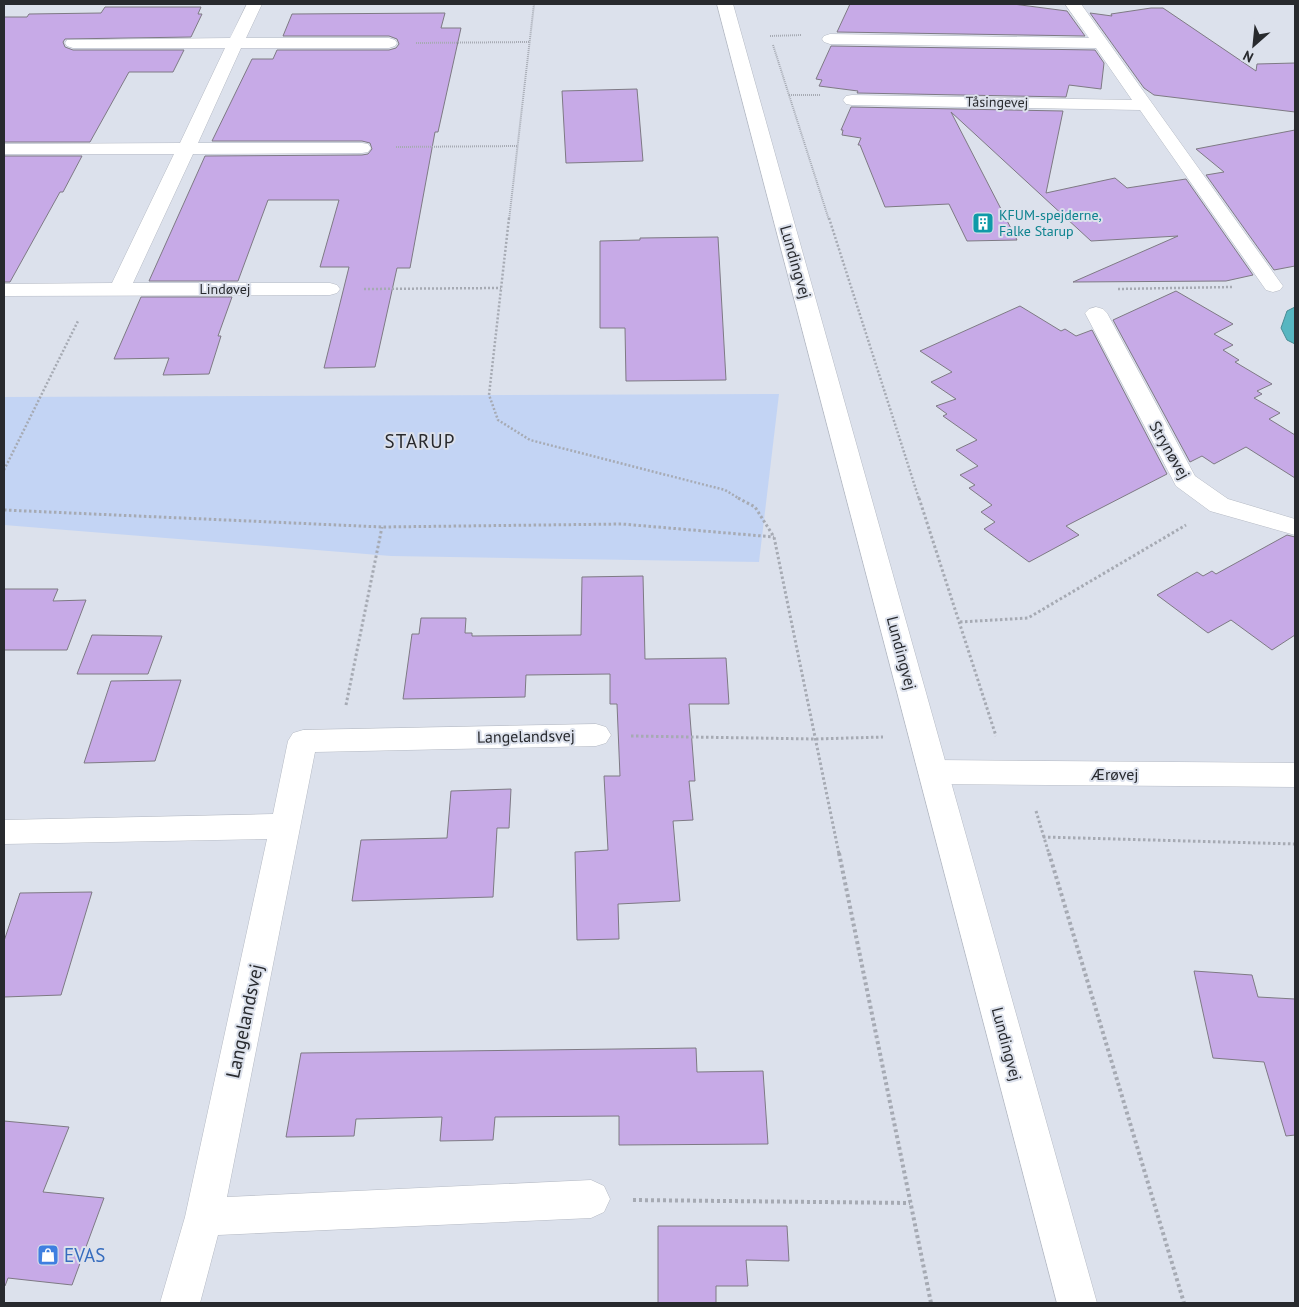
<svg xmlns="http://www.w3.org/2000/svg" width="1299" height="1307" viewBox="0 0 1299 1307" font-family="'PT Sans',sans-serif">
	<rect width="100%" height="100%" fill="#dce1ec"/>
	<!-- green -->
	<path fill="#c3d4f4" d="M779,394L759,562L391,556L4,525V397Z"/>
	<!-- water -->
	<path fill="#57b6c1" stroke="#498c95" d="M1295,307V344L1287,340L1281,328L1287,311Z"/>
	<!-- building -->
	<path fill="#c7aae7" stroke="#7e7a84" d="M850,4H1013L1067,11L1085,36L837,32Z
		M105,7H201L198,14H202L191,37L65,39L63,42L65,47L73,50H184L173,72H129L90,142H4V17H27L29,14L101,13Z
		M1151,8H1163L1256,71L1257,64L1295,63V112L1154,95L1144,88L1090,13L1112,16L1111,14Z
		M445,13L441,28H461L438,132H435L410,268H397L375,367L324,368L349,267H320L339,200H268L238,281H149L205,156L362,155L368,154L372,149L370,143L362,141H212L252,59H273L277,50H389L396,48L399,44L397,39L389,36H283L292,14Z
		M831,46L1095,50L1104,63L1101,89L1069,85L1066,97L857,93L858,91L819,86L822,80L816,79Z
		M637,89L643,161L566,163L562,91Z
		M851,107L1063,111L1046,193L1115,178L1127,188L1186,179L1253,275L1226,281L1073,282L1178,236L1091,241L951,112L1017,240L967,241L949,204L885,207L860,145H858L861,138L842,135L843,130H841Z
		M1295,130V266L1274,270L1206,175L1224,172L1196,149Z
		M4,156H82L63,192H60L10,282H4Z
		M718,237L726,380L626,381L625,328H600V241L640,240V238Z
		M1176,291L1233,324L1214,334L1233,345L1223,350L1239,360L1235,362L1272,384L1257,391L1262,394L1254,398L1280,413L1269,419L1295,435V478L1246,447L1214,464L1202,456L1190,462L1113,320Z
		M141,297H232L218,336H221L209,374L163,375L169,358L114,359Z
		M1020,306L1061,331L1065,329L1076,336L1092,330L1167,474L1066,526L1079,535L1029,562L984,529L995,522L981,512L992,505L969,488L975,485L960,475L978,466L956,450L977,440L943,416L947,414L936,406L956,399L931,382L952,372L920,351Z
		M1287,535L1295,537V635L1272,650L1231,620L1208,633L1157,595L1197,572L1203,576L1212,571L1216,574Z
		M643,576L645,659L726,658L729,704H689L695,781H689L693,820L673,821L680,901L618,904L619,939L577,940L575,852L608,850L604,776H620L617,704H610V674L526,675L525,697L403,699L412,634H419L421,618H466L465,633H472V636L581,635L582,577Z
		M4,589H58L53,601L86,600L67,650H4Z
		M92,635L162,636L148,674H77Z
		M181,680L155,761L84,763L111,681Z
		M511,789L509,828H497L493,897L352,901L361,840L447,838L451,791Z
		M92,892L61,995L4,997V941L20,893Z
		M1194,971L1252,975L1258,997L1295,999V1135L1286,1136L1264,1062L1213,1058Z
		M696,1048L697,1072L763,1071L768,1144L619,1145V1116L495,1117L493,1140L440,1141L442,1117L356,1119L354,1136L286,1137L301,1053Z
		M4,1121L69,1127L43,1192L104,1198L72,1285L8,1278L5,1286L4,1285Z
		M658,1226H787L789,1261L746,1260L748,1286H716V1303H658Z"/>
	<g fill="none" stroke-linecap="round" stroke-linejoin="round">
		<!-- street casing -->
		<g stroke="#b5bac4" stroke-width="1">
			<path id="street" d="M247,4H262L246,38H389L395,40L397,43L395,46L389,48H241L198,143H362L368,144L371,148L368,152L362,153L193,154L133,283H330L337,285L340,289L337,293L330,295L4,296V284L112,283L174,154H4V144L180,143L225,48H73L67,46L65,43L67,40L230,38Z
				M1065,4H1081L1280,282L1283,286L1280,290L1273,292L1266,290L1140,110L852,105L846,104L843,100L846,96L852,95L1132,100L1096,48L830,44L824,42L822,39L824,36L830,34L1089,38Z
				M1096,307L1103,309L1107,313L1195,476L1228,499L1295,519V535L1210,511L1176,486L1085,313L1089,309Z
				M596,724L606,727L611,735L606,743L596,746L315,752L227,1197L591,1180L604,1186L610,1199L604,1212L591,1218L218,1235L200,1303H160L185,1217L267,839L4,844V820L273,814L288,741L293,733L303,730Z
				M934,760L1295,763V787L934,784L923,780L919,772L923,764Z"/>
		</g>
		<!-- secondary casing -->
		<g stroke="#b5bac4" stroke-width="1">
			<path id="secondary" d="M717,4H733L1097,1303H1057Z"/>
		</g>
		<!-- path-far3 -->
		<path stroke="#a6aab3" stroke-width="2" stroke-dasharray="1 1" stroke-linecap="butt" d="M770,36L802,35
			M416,43L530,42
			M773,45L829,220
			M789,95H821
			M396,147L518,146
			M509,220L534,4"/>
		<!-- path-far2 -->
		<path stroke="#a6aab3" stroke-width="2.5" stroke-dasharray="2 2" stroke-linecap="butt" d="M509,218L489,395L498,420L530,440L725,490L740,499
			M829,218L919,499
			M364,289L501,288
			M1118,289L1232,287
			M4,470L78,321"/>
		<!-- path-far1 -->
		<path stroke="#a6aab3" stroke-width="3" stroke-dasharray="2.5 2.5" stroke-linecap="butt" d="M738,498L755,507L774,537L839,854
			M919,498L996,736
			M4,510L382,527L622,524L774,537
			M960,622L1028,618L1186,525
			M346,705L382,527
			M631,736L815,739L883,737
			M1036,811L1049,854
			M1043,837L1295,844"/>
		<!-- path -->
		<path stroke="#a6aab3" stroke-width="4" stroke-dasharray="3 3" stroke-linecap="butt" d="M839,853L931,1303
			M1049,853L1184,1303
			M633,1200L910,1203"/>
		<!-- street -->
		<use href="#street" fill="#fff" fill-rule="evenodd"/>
		<!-- secondary -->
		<use href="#secondary" fill="#fff" fill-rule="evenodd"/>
	</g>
	<!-- icons -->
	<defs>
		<g id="building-square" transform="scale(1.125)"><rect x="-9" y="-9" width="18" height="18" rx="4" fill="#0f9aa8" stroke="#dce1ec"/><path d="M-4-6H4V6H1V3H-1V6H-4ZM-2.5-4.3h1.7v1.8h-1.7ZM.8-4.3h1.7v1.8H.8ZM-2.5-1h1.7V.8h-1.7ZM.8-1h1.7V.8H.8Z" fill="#fff"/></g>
		<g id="shop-square" transform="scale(1.125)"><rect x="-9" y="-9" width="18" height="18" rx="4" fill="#3f7fe0" stroke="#dce1ec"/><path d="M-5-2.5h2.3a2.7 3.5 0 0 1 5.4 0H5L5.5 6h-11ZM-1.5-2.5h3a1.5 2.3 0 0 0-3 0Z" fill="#fff"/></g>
	</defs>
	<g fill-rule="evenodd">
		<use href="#building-square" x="983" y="223"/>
		<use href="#shop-square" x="48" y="1255"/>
	</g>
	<g text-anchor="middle" stroke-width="4" stroke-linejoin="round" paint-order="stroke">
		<!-- far-street labels -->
		<g font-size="14" fill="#282a2e" stroke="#dce1ec">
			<text transform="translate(997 102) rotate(1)" y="5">Tåsingevej</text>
			<text x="225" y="294">Lindøvej</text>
		</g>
		<!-- far-culture labels -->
		<g font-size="14" fill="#0d838f" stroke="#dce1ec" text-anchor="start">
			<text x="999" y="220">KFUM-spejderne,<tspan x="999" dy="16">Falke Starup</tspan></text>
		</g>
		<!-- street labels -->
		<g font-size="16" fill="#282a2e" stroke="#dce1ec">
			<text transform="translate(796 262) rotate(74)" y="6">Lundingvej</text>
			<text transform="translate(1170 450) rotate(60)" y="6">Strynøvej</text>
			<text transform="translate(902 653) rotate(75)" y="6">Lundingvej</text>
			<text transform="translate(526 736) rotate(-1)" y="6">Langelandsvej</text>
			<text x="1115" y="780">Ærøvej</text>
			<text transform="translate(1007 1044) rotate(75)" y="6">Lundingvej</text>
		</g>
		<!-- quarter labels -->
		<g font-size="19" letter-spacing="1" fill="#282a2e" stroke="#dce1ec">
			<text x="420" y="448">STARUP</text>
		</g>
		<!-- near-street labels -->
		<g font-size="19" fill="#282a2e" stroke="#dce1ec">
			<text transform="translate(244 1021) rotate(-78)" y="7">Langelandsvej</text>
		</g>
		<!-- near-shop labels -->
		<g font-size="19" fill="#366cbe" stroke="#dce1ec" text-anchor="start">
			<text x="64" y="1262">EVAS</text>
		</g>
	</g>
	<!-- border -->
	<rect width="1299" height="1307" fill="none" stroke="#282a2e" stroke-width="10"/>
	<!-- north arrow -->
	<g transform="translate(1254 45) rotate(207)" stroke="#dce1ec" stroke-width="4" paint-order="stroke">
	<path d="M0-4L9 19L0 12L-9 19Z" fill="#282a2e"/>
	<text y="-8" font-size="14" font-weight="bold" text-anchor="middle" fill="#282a2e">N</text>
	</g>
</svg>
